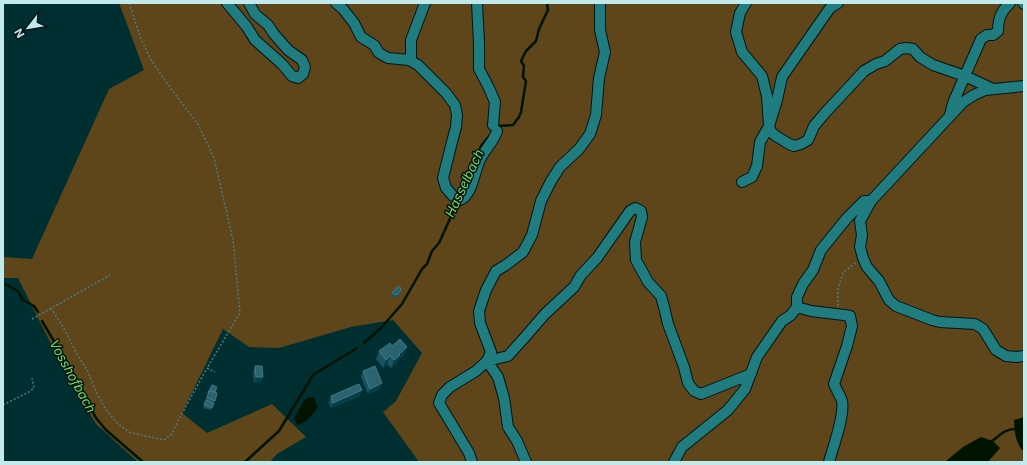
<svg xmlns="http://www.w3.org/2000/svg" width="1027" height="465" viewBox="0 0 1027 465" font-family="Inter,sans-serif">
	<rect width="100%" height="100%" fill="#002f31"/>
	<!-- green -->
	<path fill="#5e451a" d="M119,3H1024V462H419L383,412L396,401L422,353L393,320L351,327L279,348L249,347L223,329L182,413L207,433L272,404L306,437L277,454L270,462H138L96,424L67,376L18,278H3V257L32,259L109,89L144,70Z"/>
	<!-- water -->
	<path fill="#011400" d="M310,397L314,398L318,407C312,414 307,424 297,425L294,418L305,399Z
		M1024,417V452C1016,445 1014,431 1014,420Z
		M981,437L993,441L1000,448L988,462H947L946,461L963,447Z"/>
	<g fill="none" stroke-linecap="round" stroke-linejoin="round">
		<!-- stream -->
		<path stroke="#011400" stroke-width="2.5" d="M496,128L498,126L513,125L519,117L521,112L526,81L523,77L524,66L521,61L526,51L536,41L539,29L548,10L547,3
			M478,154L481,146L490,135
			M460,196L471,172
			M3,283L18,291L23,300L34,306L38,312
			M42,321L76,378L96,418L106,430L143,462
			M364,343L381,328L402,304L422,269L427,264L432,251L439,243L458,201
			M991,442C999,436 1006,428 1016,429
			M245,462L279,431L313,375L357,348"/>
		<!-- minor casing -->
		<g stroke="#001516" stroke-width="12">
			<path id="minor" d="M227,3L247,27L255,40L282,64L292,76L298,78L303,74L305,67L302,60L288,50L274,34L268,25L255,14L249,3
				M336,3L343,9L354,23L361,37L374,45L379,53L388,58L409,60L411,58V40L425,3
				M477,3L479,43V69L489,88L495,102L493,125
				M746,3L740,13L736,32L742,52L762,76L767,96L769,126L771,132L776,136L789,144L794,146L801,144L808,140L814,126L825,113L864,71L876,64L885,61L900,49L906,48L913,49L920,57L933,65L965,76L993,89
				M1023,3L1024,4
				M409,60L418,65L446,93L455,105L457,115L456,127L452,142L443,178L446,188L453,196
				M1024,86L985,90L974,95L963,102L871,201L860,221L862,235L860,247L863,258L867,267L879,281L889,300L896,306L932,320L940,322L975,324L983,329L996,350L1006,356L1016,357L1024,356
				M950,115L953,103L981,39L987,35H993L998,31C998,19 1001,11 1010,3
				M742,182L752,177L757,166L760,142L769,126L777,100L782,77L830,8L838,3
				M460,200C474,194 474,168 482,156C487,147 494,141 497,131
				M797,307V297L803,284L813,270L821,250L847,218L864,201H871
				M487,361L491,352L480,323L479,311L486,290L496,271L506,265L523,252L532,235L541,201L551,181L560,167L579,149L590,134L596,115L599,78L605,52L600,30V3
				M487,361L498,377L504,398L508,427L517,441L526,462
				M472,462L469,453L439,403L442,395L450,387L476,371L487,361L508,356L525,337L545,314L574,287L581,275L597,258L630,211L635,208L641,211L642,217L635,242L636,260L648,282L661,296L665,311L668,324L684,367L688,383L694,391L701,394L751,374
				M674,462L682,447L728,410L745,389L757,357L782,321L791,315L797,307L811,311L844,315L850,316L852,326L847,346L834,384C836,389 840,395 842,401C845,415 833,447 829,462"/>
		</g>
		<!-- path -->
		<path stroke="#507b7d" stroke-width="1.5" stroke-dasharray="2 2" stroke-linecap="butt" d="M129,3L141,39L151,60L172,90L187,110L198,124L214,158L233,240L240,313L207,368L215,372
			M838,306V289L843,273L856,262
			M51,308L63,327L77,354L87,370L97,394L107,411L116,422L129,432L141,435L164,440L172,434L178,421L207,368
			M32,319L110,275
			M3,405L29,392L34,388L32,378"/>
		<!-- minor -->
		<use href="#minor" stroke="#207c7f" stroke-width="10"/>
	</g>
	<!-- wall -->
	<path fill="#185361" d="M400,290H401L400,293L396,298L395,297L394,298L391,296L392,293Z
		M392,346L404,355L397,361V363L391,368L387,364L383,368L376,359L379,351Z
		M255,366L263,377L261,383H254L253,372Z
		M363,371L380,389L368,394L361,377Z
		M215,392L217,393L211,410L203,408L208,393Z
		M331,396H360L331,408L329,402Z"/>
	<!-- shaded-wall -->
	<path fill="#073e48" d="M407,347L404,355L397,361V363L391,368L394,360L399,354Z
		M390,356L387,364L383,368L386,360Z
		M256,377H263L261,383H254Z
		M382,383L380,389L368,394L370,389Z
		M362,390L360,396L331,408L333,403Z"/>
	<!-- building -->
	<path fill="#2a6470" stroke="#427983" d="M398,286L401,288L400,289L401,290L397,295L396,294L395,295L392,293Z
		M400,339L407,347L399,354L400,355L394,360L390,356L386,360L379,351L390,343L392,346Z
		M255,366H262L263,377H256Z
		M375,366L382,383L370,389L363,371Z
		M359,384L362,390L333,403L331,396Z
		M212,385L217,387L215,392L209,391L208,393Z
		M209,391L217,393L215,401L207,398Z
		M206,400L214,403L212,408L204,405Z"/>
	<g text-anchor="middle" stroke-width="3" stroke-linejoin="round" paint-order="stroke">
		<!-- water labels -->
		<g font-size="13" font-style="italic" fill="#7cd95a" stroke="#001516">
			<text transform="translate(464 183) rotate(-65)" y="5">Hasselbach</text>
			<text transform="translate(73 376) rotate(61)" y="5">Vosshofbach</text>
		</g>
	</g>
	<!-- border -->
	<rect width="1027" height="465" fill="none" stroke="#c3eaeb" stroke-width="8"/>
	<!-- north arrow -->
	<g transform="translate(28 28) rotate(239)" stroke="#001516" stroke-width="3" paint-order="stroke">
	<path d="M0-3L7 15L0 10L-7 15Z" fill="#c3eaeb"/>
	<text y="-6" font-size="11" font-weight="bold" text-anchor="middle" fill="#c3eaeb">N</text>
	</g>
</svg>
